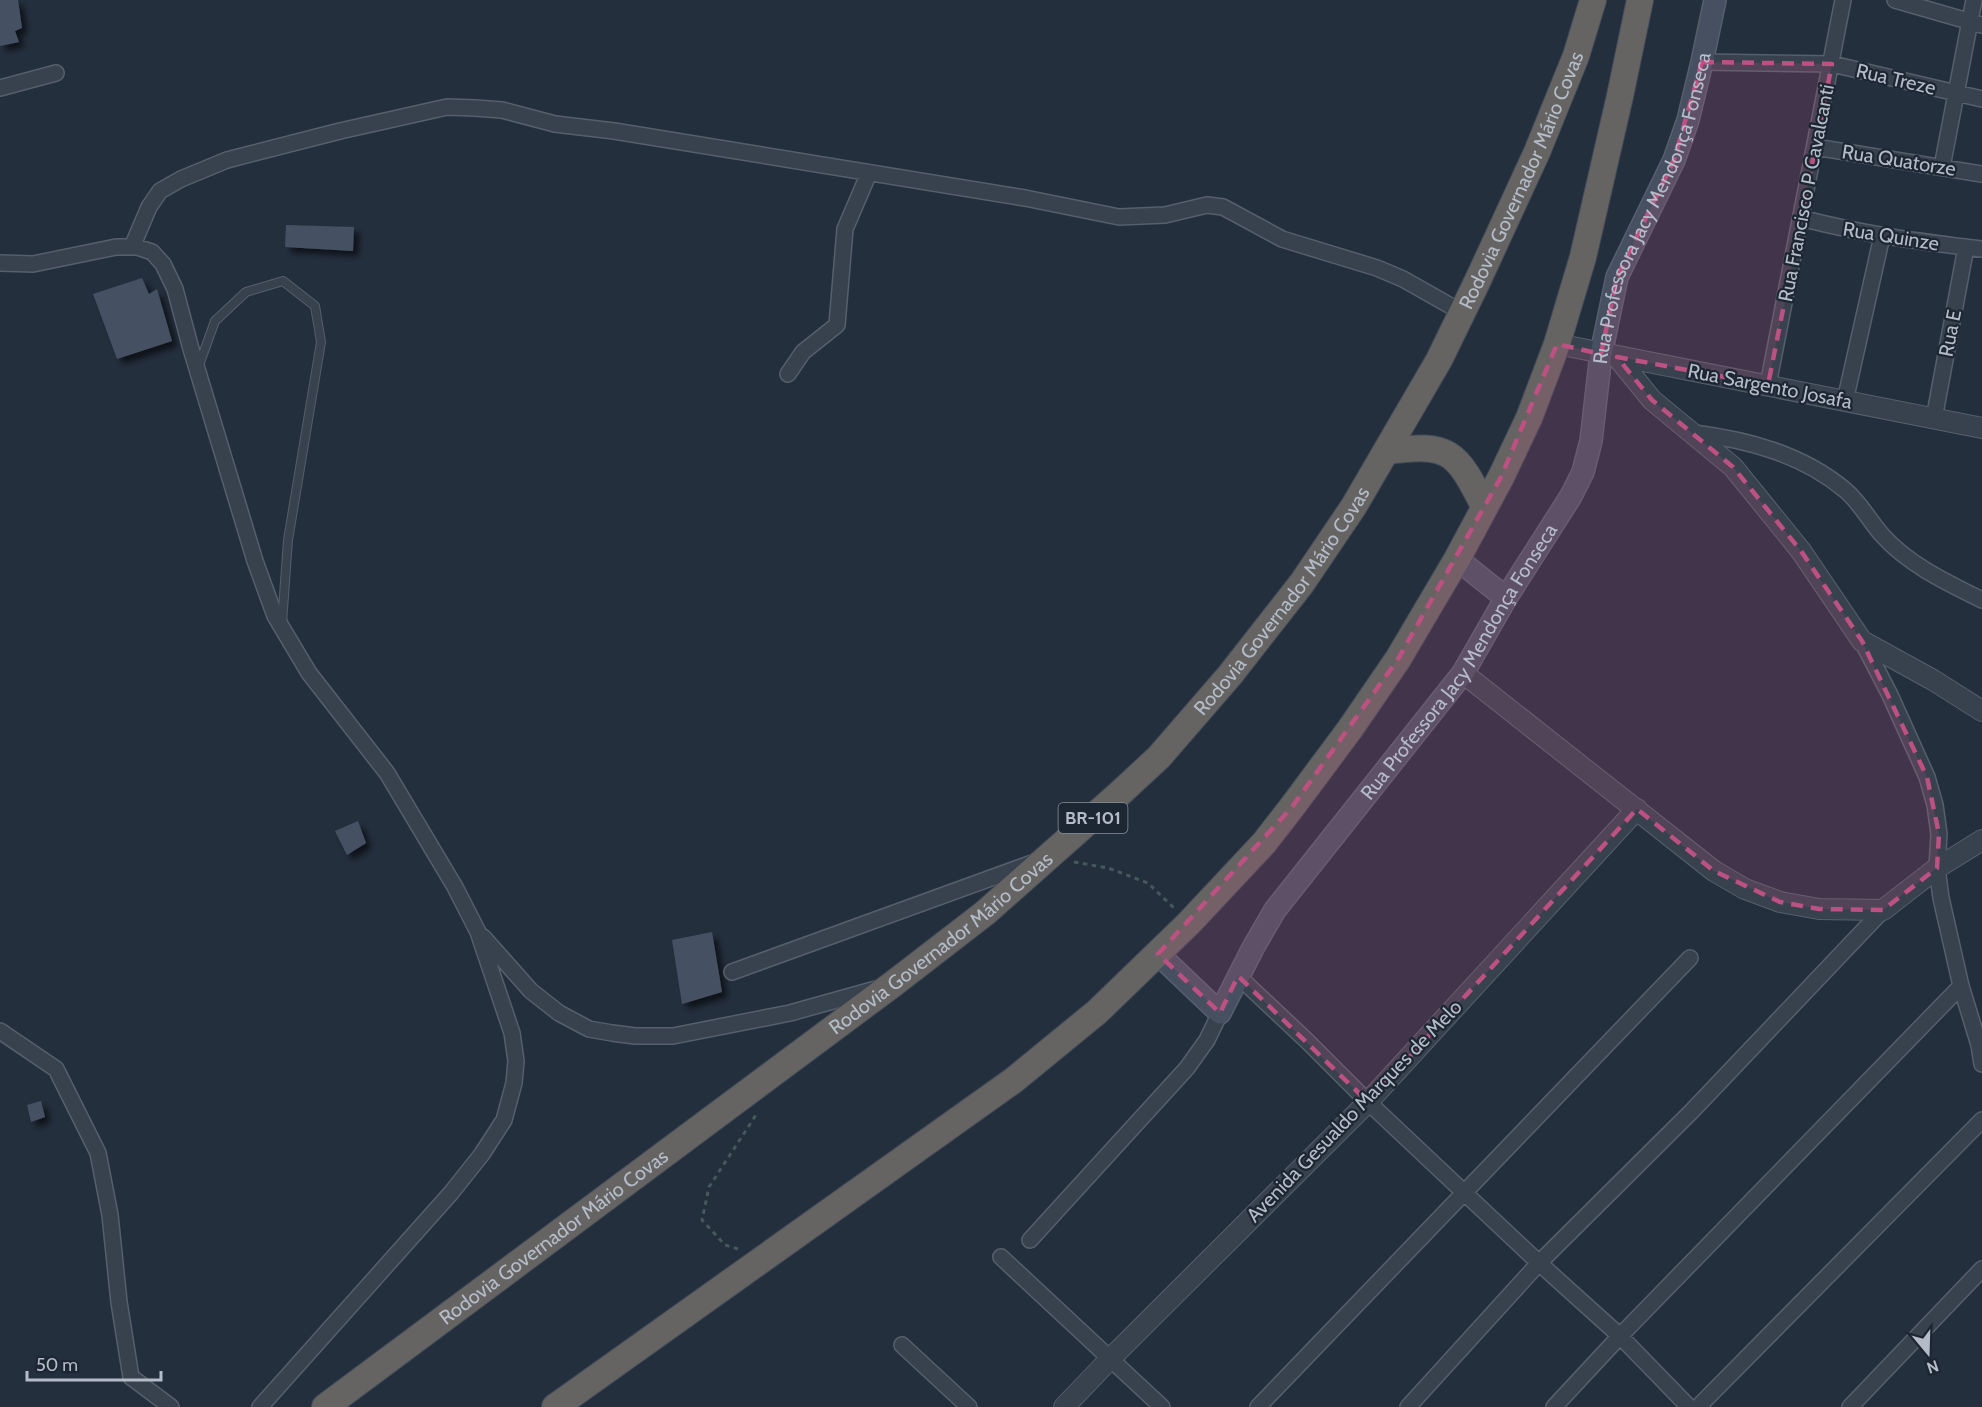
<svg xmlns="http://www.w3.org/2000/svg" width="1982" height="1407" viewBox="0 0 1982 1407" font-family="Cabin,sans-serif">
	<defs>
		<filter id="shadow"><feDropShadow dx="5.5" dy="5.5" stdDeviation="3" flood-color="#0009"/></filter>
	</defs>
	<rect width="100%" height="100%" fill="#242f3e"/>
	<!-- building -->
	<path fill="#455162" filter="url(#shadow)" d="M0,0H18L22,28L15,31L19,42L0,46Z
		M286,225L354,227L353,251L285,247Z
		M142,278L149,294L157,289L172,341L117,359L93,294Z
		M358,821L366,843L347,855L335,831Z
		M712,932L722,992L682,1004L672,940Z
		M41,1101L45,1117L31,1122L27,1105Z"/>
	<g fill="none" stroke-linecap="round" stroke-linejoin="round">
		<!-- service casing -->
		<g stroke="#565f6c" stroke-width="10">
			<path id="service" d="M198,368L215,321L246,292L283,281L315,306L321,342L288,540L282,623"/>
		</g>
		<!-- minor casing -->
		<g stroke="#565f6c" stroke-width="18">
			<path id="minor" d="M1895,0L1982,25
				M1702,62L1832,64L1982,99
				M0,88L56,73
				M1815,147L1982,174
				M1942,167L1974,0
				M1801,218C1861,234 1921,242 1982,249
				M132,247L149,207L160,191L181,179L227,160L340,131L447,107L475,108L502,110L555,124L614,131L1025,198L1119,217L1165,215L1207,205L1223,207L1282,239L1377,268L1403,279L1463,313
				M0,263L33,264L116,247H137L152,252L163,264L175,289L191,349L255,561L275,616L309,673L387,773L455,887L478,932L512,1033L516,1061L514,1083L504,1120L482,1154L451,1193L260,1407
				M788,374L803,352L837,325L845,229L869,173
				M1768,385L1843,0
				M1845,401L1882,236
				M1934,419L1966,247
				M1694,433C1748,440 1802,454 1845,490C1860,502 1870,522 1883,536C1909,565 1948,583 1982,600
				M1862,641L1890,695L1927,777L1935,805L1939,834L1937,868L1941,898L1961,986L1979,1045L1982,1064
				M483,937L531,991L559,1013L589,1029L612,1033L635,1036H673L790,1013L876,989
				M732,972L1035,862
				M1238,976L1306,1040L1368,1102L1539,1263L1620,1336L1689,1407
				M0,1031L56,1069L98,1153L110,1215L119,1302L131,1377L171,1407
				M1030,1240L1187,1068L1207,1040L1220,1013
				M1001,1257L1162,1407
				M902,1345L969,1407
				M1258,1407L1690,958
				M1408,1407L1539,1263L1692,1111L1883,910
				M1554,1407L1620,1336L1961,986
				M1698,1407L1982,1120
				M1850,1407L1982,1269"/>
		</g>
		<!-- tertiary casing -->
		<g stroke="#565f6c" stroke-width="22">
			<path id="tertiary" d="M1557,344L1982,428
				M1617,357L1652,400L1733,467L1801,551L1862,641L1933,680L1982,711
				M1463,673L1714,871L1745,889L1780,902L1819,909L1883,910L1937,868L1982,840
				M1064,1407L1110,1359L1368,1102L1637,809"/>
		</g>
		<!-- secondary casing -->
		<g stroke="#565f6c" stroke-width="24">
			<g id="secondary">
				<path d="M1457,559L1506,598"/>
				<path id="s1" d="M1158,954L1220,1013L1253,948L1275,910L1463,673L1506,598L1571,496L1583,472L1591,441L1601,354L1617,277L1674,160L1688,120L1702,62L1715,0"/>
			</g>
		</g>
		<!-- trunk casing -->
		<g stroke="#434c59" stroke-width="28">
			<g id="trunk">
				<path d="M1387,451C1450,443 1456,451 1484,506"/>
				<path id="s2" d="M325,1407L893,984L985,913L1118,795L1159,757L1230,675L1302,583L1354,506L1439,360L1478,280L1537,152L1576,56L1593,0"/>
				<path d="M555,1407L1014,1080L1097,1012L1189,923L1264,843L1292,807L1350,729L1398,659L1457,559L1501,477L1529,418L1557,344L1583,257L1620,96L1640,0"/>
			</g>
		</g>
		<!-- path -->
		<path stroke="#44595c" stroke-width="3" stroke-dasharray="4.5 4.5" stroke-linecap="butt" d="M1074,862L1108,868L1148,883L1174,908
			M738,1249L725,1245L702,1220L709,1187L756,1115"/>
		<!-- service -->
		<use href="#service" stroke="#38414e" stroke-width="8"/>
		<!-- minor -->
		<use href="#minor" stroke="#38414e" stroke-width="15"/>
		<!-- tertiary -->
		<use href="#tertiary" stroke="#38414e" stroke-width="20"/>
		<!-- secondary -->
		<use href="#secondary" stroke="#465061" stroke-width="21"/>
		<!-- trunk -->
		<use href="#trunk" stroke="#656462" stroke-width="26"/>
	</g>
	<!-- marked area -->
	<path fill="#bd5182" fill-opacity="0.2" stroke="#bd5182" stroke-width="4.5" stroke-dasharray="12 8" stroke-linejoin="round" d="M1702,62L1832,64L1768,385L1617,357L1652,400L1733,467L1801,551L1862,641L1927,777L1939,834L1937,868L1883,910L1819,909L1780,902L1714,871L1637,809L1368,1102L1238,976L1220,1013L1158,954L1292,807L1398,659L1501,477L1557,344L1601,354L1617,277L1674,160Z"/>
	<g text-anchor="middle" stroke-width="4.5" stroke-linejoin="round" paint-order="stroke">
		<!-- shield labels -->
		<rect fill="#1d2633" stroke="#878f9c" stroke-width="1.5" x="1058.5" y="803" width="69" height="30" rx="4.5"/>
		<g font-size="18" font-weight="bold" fill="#b4bcc9">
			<text x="1093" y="824">BR-101</text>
		</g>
		<!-- street labels -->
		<g font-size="20" fill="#b4bcc9" stroke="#1d2633">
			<text transform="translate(1896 79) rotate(13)" y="7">Rua Treze</text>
			<text transform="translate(1899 160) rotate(9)" y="7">Rua Quatorze</text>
			<text dy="7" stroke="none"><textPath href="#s2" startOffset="1743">Rodovia Governador Mário Covas</textPath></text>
			<text transform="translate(1806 193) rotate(-79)" y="7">Rua Francisco P Cavalcanti</text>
			<text dy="7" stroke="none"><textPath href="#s1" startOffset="1014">Rua Professora Jacy Mendonça Fonseca</textPath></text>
			<text transform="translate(1891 236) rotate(9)" y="7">Rua Quinze</text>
			<text transform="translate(1950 333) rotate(-79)" y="7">Rua E</text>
			<text transform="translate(1770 386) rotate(11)" y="7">Rua Sargento Josafa</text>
			<text dy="7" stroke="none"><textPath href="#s2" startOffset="1257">Rodovia Governador Mário Covas</textPath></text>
			<text dy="7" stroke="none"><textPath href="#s1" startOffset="512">Rua Professora Jacy Mendonça Fonseca</textPath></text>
			<text dy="7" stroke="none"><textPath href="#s2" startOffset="771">Rodovia Governador Mário Covas</textPath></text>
			<text transform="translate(1354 1111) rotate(-46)" y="7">Avenida Gesualdo Marques de Melo</text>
			<text dy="7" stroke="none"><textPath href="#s2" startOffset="285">Rodovia Governador Mário Covas</textPath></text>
		</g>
	</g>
	<!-- north arrow -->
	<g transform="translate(1928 1353) rotate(161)" stroke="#1d2633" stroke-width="4.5" paint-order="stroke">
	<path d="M0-4.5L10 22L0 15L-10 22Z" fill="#b4bcc9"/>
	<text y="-9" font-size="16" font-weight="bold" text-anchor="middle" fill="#b4bcc9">N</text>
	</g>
	<!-- scale -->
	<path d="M27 1371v9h134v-9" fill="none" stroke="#b4bcc9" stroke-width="3"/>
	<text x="36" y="1371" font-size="18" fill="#b4bcc9" stroke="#1d2633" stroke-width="4.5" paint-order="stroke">50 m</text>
</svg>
